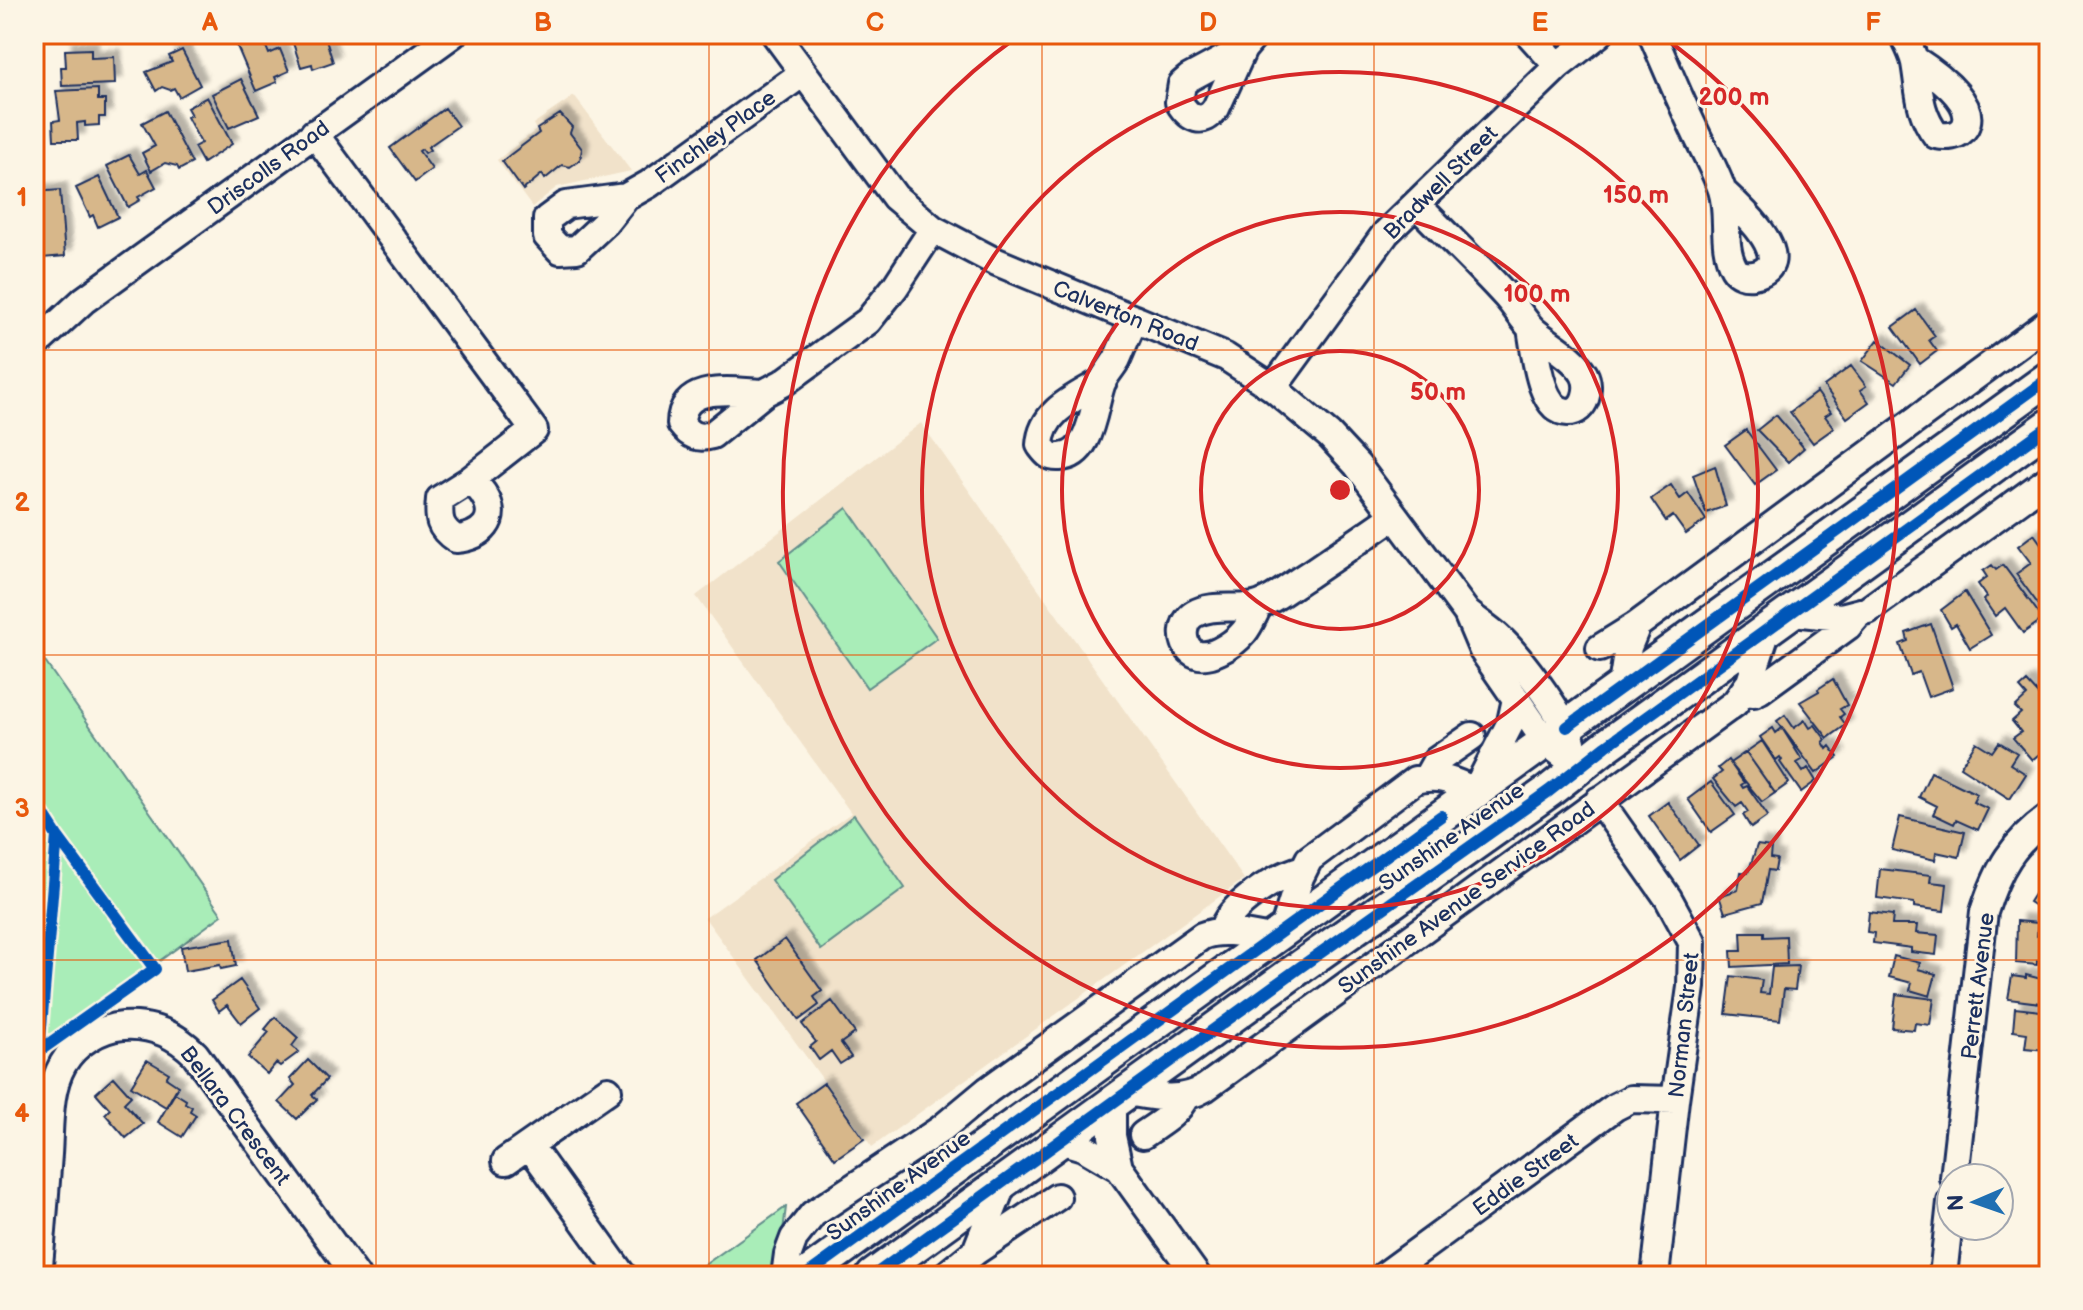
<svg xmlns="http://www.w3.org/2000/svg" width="2083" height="1310" viewBox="0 0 2083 1310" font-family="'Balsamiq Sans',sans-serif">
	<defs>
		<filter id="shadow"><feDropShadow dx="7" dy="-7" stdDeviation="2" flood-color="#0004"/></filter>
	</defs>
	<rect width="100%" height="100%" fill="#fcf5e5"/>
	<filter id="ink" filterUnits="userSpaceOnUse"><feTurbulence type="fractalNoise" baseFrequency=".0125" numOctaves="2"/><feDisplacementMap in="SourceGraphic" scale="16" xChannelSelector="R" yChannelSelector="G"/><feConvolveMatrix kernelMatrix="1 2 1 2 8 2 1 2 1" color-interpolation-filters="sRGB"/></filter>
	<g filter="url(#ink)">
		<!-- built -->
		<path fill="#f1e2ca" d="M574,96L631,171L557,187L532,207L497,160L536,130L533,124Z
			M921,423L1244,879L872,1147L705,918L851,813L696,596Z"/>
		<!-- green -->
		<path fill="#a9edb8" stroke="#628e8b" stroke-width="2" d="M847,508L937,638L867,688L779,561Z
			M34,646L222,915L34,1053Z
			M854,815L905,888L821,950L771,880Z
			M786,1207C783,1230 782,1257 767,1276H689Z"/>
		<!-- building -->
		<path fill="#d7b78a" stroke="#1b2f5e" stroke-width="2" filter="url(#shadow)" d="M245,34H278L279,38L265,44L269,54L280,49L289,71L275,77L277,82L256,91L234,39Z
			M290,34H324L333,62L313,69L312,64L301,67Z
			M91,49V58L114,57L115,84L62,86L61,67H66L65,50Z
			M182,50L200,85L179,97L174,88L170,90L162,87L156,91L146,72L172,62L169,56Z
			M241,79L259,115L229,128L212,94Z
			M98,89V100H105V117H99V125L85,126V122L77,123L78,140H54L53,121L60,120L56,91Z
			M207,97L232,144L203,163L194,147L201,143L187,117L191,115L187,108Z
			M445,108L458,126L428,147L430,150L425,153L422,149L419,151L432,169L415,182L390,148Z
			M165,111L192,163L179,170L177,166L165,163L151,171L142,153L155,146L142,123Z
			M560,114L572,127L570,133L582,149L580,160L570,167L562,165L545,179L542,174L523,190L502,161L539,133L537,129Z
			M129,155L140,174L147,170L156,187L138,197L140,200L128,207L107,166Z
			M99,177L118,217L98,227L93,215L90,217L76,188Z
			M60,190L65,256L42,258L40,232L34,233V216L37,215L35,192Z
			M1916,310L1935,336L1929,340L1937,351L1920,364L1893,327Z
			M1878,340L1910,365L1896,383L1862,361Z
			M1851,366L1866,386L1860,390L1869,402L1847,418L1824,386Z
			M1817,392L1831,412L1825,416L1834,428L1813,443L1790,412Z
			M1776,415L1804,448L1788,462L1757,430Z
			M1746,430L1776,470L1755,485L1725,445Z
			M1715,466L1726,506L1706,513L1693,475Z
			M1671,485L1680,499L1688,493L1706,520L1686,534L1673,516L1666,521L1651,499Z
			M2034,534L2047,552L2042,555L2049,565V619L2016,574L2031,563L2018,546Z
			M1992,565L1996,570L2003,565L2043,619L2023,633L2005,608L1995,616L1984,600L1987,597L1978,584L1987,577L1983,571Z
			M1965,592L1991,635L1970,648L1956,624L1951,627L1941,610Z
			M1931,624L1953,688L1928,697L1919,672L1911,675L1900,644L1908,641L1906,633Z
			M1833,679L1847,705L1840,709L1844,714L1840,717L1846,725L1828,738L1800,702L1819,691L1818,689Z
			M2027,682L2049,706L2045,711L2049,715V734L2044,739L2049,746L2032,760L2013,738L2021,732L2012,721L2021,713L2015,707L2027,696L2020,688Z
			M1785,715L1794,728L1805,720L1810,728L1815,725L1826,740L1823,742L1827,749L1830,746L1838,757L1816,773L1777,721Z
			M1773,728L1776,733L1782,728L1802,760L1797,763L1803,772L1808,768L1816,781L1801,792L1780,762L1782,760L1780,757L1776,760L1760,737Z
			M1762,741L1789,783L1775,793L1746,752Z
			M1976,742L1992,752L1999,742L2017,753L2010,764L2026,774L2010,799L1960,767Z
			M1746,752L1775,793L1762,802L1730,763Z
			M1728,760L1744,783L1741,785L1743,788L1747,786L1768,816L1751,828L1743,815L1748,812L1742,803L1736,807L1713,779L1722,772L1718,768Z
			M1931,772L1977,794L1973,802L1988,809L1978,830L1956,820L1954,824L1933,814L1937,806L1919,797Z
			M1711,782L1735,815L1711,832L1688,799Z
			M1668,802L1699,845L1680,860L1649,816Z
			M1900,817L1965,832L1959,857L1936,852L1935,860L1892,850Z
			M1757,845L1771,847L1770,858L1777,859L1775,871L1768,870L1762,903L1725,913L1719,896L1738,890L1741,872L1748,873Z
			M1880,869L1931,875L1930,882L1947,884L1944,911L1914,907V903L1877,898Z
			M2043,880L2048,883L2049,881V915L2029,902Z
			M1869,912L1893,915L1892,925H1917L1916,933L1938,935L1936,955L1911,952V948L1873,943L1874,933L1867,932Z
			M2017,921L2038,923L2037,936L2049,938V962L2037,961V965L2016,963Z
			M1741,932H1764V937L1786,936L1787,964L1732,967L1731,951H1742Z
			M232,939L236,966L221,969L220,965L185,971L181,947Z
			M785,939L822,991L814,997L819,1005L799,1020L757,960Z
			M1894,956L1920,963L1918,969L1936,974L1930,996L1910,990L1912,983L1889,977Z
			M1798,966L1795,990L1784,989L1780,1020L1726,1014L1731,976L1762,980L1760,993L1769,994L1772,967Z
			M2026,975L2049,981V1011L2048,1004L2008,999L2012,976L2026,978Z
			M240,980L260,1008L241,1023L227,1005L219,1011L212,1000Z
			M1896,994L1934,999L1930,1025L1915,1023L1914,1030L1892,1028Z
			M832,1001L855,1033L841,1043L851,1057L840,1064L831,1051L819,1060L810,1047L816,1042L802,1024Z
			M2015,1008L2049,1012V1036L2046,1050L2025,1048L2027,1033L2013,1031Z
			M275,1017L298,1038L292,1046L299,1052L280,1066L276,1063L267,1074L248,1057L269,1032L265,1029Z
			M147,1060L169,1073L166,1078L178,1086L166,1107L131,1086Z
			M308,1060L327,1079L312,1095L317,1099L297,1119L279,1102L295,1085L290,1079Z
			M114,1077L131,1096L124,1103L143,1124L126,1138L105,1114L110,1109L96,1093Z
			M824,1083L864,1139L835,1159L796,1103Z
			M175,1093L186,1100L185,1103L192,1107L190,1111L196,1115L182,1137L158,1122Z"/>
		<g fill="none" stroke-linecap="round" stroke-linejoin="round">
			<!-- minor casing -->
			<g stroke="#1b2f5e" stroke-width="32">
				<path id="minor" d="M775,34L895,197L933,229L992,260L1226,357L1273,388L1329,435L1357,465L1467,613L1483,651L1545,741L1580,768
					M1529,34L1558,66
					M1652,34C1666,66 1679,98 1694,129C1703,149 1715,169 1722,190C1730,214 1721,246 1734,268C1741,280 1764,276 1770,265C1781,244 1737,205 1723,192
					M1903,34C1907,43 1913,53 1915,63C1920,91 1918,111 1936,135C1946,137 1959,137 1965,127C1978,102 1932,71 1915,60
					M1243,49L1189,78L1182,84L1179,102C1189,119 1203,126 1216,108L1243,49L1256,34
					M314,133L534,430L470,480L440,499C438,519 439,528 456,539C481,537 500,520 484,495C481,489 474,484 470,480
					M626,197L566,205L547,219V236L560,250L577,249L606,222L626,197L649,184L803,73
					M1416,204C1446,235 1477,264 1506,296C1516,307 1523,320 1533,330C1549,344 1573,356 1584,374C1591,387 1586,412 1568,412C1539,411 1535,349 1531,328
					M34,346L84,300L453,34
					M1103,381C1077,397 1042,410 1040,445C1046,453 1049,458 1060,457C1093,456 1093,402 1103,380C1107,373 1113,366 1117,359C1123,345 1128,332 1135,319
					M1273,388L1386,233L1558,66L1599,34
					M764,393C734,392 681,381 681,424C690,436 698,439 712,435L764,393L783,383L868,321L895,287L933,229
					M1259,605C1254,614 1250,625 1244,632C1234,644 1206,664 1191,651C1180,641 1182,621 1194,614C1214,602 1241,612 1261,604C1277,598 1293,584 1308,575C1337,555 1366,536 1394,516
					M1793,612L1841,617L1868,610L2049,479
					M1467,613C1477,621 1488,628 1497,636C1519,655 1563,715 1572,742
					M1600,648L1637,625
					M1622,686L1628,647L1637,625L2049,322
					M1745,692L1754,693L1760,690L1848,626L1859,613
					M1427,777L1436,761L1472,736
					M1599,800L1668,898L1692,942L1691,987L1675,1100L1655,1276
					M1284,928L1300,877L1309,859L1415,780C1438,774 1456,781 1475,792L1511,722L1516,699
					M1222,932C1228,905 1277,876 1303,869
					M1127,1092C1155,1097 1180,1103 1205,1088L1735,703L1750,682L1767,630
					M1112,1103V1136L1119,1168
					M1143,1135C1158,1124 1177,1115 1185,1097
					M1060,1140L1083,1147L1119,1168L1197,1276
					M529,1145L623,1276
					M506,1161L608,1090
					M1954,1178L1984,912C1998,868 2012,844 2049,817
					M976,1251L1057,1197
					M38,1276C42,1235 45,1194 48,1154C50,1124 48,1090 63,1064C75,1043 100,1028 123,1026C152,1024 175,1034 195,1054L356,1276
					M785,1276L788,1254L794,1238L813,1214L941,1129L988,1090L1202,936C1223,927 1249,935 1270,939
					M945,1276L976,1251L1003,1183
					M1384,1276L1615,1107L1631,1099L1675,1100
					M1943,1276L1951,1202"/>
			</g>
			<!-- major casing -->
			<g stroke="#1b2f5e" stroke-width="38">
				<path id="major" d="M805,1276L2049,378
					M873,1276L1299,968L1549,791L1606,746L2049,426"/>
			</g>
			<!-- minor -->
			<use href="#minor" stroke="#fcf5e5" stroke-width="26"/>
			<!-- major -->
			<use href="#major" stroke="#fcf5e5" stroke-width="32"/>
			<!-- cycleway casing -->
			<g stroke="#fcf5e5" stroke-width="17">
				<path id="cycleway" d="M1567,727L2049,378
					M34,800L57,836L155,969L39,1051
					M39,1051L57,836
					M805,1276L1441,816
					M873,1276L1299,968L1549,791L1606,746L2049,426"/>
			</g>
			<!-- cycleway -->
			<use href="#cycleway" stroke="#0057b8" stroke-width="12"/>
		</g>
	</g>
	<!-- grid -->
	<path fill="none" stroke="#e8590c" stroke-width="2" stroke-opacity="0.55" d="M376,34V1276M709,34V1276M1042,34V1276M1374,34V1276M1706,34V1276M34,350H2049M34,655H2049M34,960H2049"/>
	<!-- distance rings -->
	<g fill="none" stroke="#d62828" stroke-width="4">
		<circle cx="1340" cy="490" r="139"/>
		<circle cx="1340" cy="490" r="278"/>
		<circle cx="1340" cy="490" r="418"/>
		<path d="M1663 37A557 557 0 1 1 1017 37"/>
	</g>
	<g text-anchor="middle" stroke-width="6" stroke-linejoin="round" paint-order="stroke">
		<!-- street labels -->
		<g font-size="22" fill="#1b2f5e" stroke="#fcf5e5">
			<text transform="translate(715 136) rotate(-36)" y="8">Finchley Place</text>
			<text transform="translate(268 167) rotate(-36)" y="8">Driscolls Road</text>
			<text transform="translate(1440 182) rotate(-45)" y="8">Bradwell Street</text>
			<text transform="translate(1126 315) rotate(22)" y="8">Calverton Road</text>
			<text transform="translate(1451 836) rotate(-35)" y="8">Sunshine Avenue</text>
			<text transform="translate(1466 897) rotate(-36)" y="8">Sunshine Avenue Service Road</text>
			<text transform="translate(1977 986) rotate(-83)" y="8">Perrett Avenue</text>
			<text transform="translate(1683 1025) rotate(-84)" y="8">Norman Street</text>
			<text transform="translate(236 1115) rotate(53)" y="8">Bellara Crescent</text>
			<text transform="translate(1525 1174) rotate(-36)" y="8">Eddie Street</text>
			<text transform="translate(898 1185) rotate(-36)" y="8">Sunshine Avenue</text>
		</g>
	</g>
	<circle cx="1340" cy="490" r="12" fill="#d62828" stroke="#fcf5e5" stroke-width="4"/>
	<g font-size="24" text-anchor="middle" font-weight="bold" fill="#d62828" stroke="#fcf5e5" stroke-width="6" stroke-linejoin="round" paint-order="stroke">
		<text x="1734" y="105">200 m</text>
		<text x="1636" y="203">150 m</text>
		<text x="1537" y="302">100 m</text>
		<text x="1438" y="400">50 m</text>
	</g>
	<!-- margin -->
	<rect width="2083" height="1310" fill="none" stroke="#fcf5e5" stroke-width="88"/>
	<!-- north arrow -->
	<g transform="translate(1975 1202) rotate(268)"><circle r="38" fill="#fcf5e5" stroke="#a2a6af" stroke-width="2"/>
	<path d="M0-6L14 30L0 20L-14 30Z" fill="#1f6fb2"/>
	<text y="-12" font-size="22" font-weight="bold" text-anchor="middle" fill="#1b2f5e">N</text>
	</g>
	<rect x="44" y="44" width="1995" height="1222" fill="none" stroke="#e8590c" stroke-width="3"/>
	<g font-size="26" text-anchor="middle" font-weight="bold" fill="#e8590c">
		<text x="210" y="31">A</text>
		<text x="543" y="31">B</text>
		<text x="875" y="31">C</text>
		<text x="1208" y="31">D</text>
		<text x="1540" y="31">E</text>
		<text x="1873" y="31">F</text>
		<text x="22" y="206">1</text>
		<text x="22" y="511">2</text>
		<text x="22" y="817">3</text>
		<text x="22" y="1122">4</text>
	</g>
</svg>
